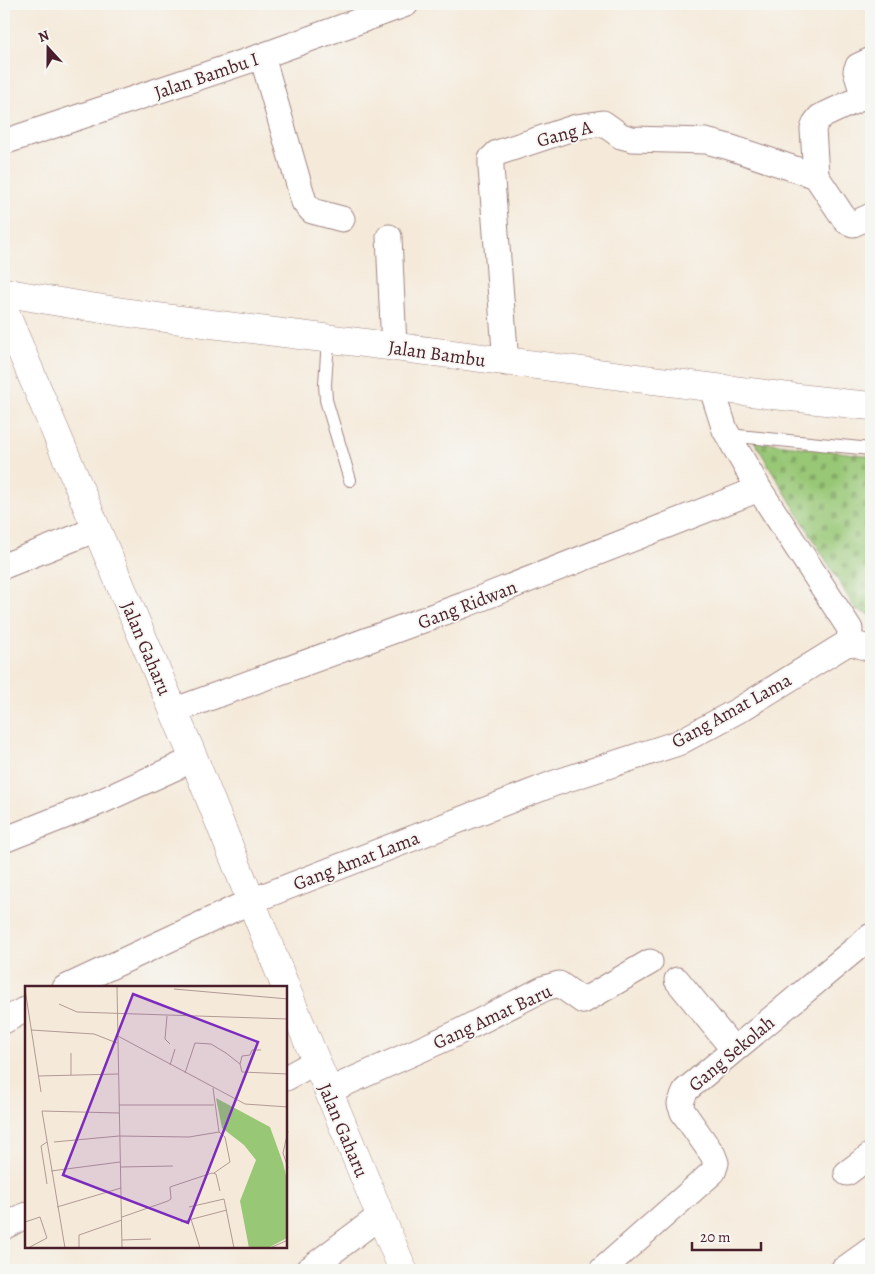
<svg xmlns="http://www.w3.org/2000/svg" width="875" height="1274" viewBox="0 0 875 1274" font-family="Alegreya,serif">
	<defs>
		<pattern id="cemetery-stones" width="16" height="16" patternUnits="userSpaceOnUse" patternTransform="scale(1.25)"><rect width="16" height="16" fill="#98c776"/><path d="M2 7V4a2 2 0 0 1 4 0v3zM10 15v-3a2 2 0 0 1 4 0v3z" fill="#84aa66"/></pattern>
	</defs>
	<rect width="100%" height="100%" fill="#f6f6f2"/>
	<filter id="ink" filterUnits="userSpaceOnUse"><feTurbulence type="fractalNoise" baseFrequency=".02" numOctaves="2"/><feDisplacementMap in="SourceGraphic" scale="10" xChannelSelector="R" yChannelSelector="G"/><feConvolveMatrix kernelMatrix="1 2 1 2 8 2 1 2 1" color-interpolation-filters="sRGB"/></filter>
	<filter id="wash" filterUnits="userSpaceOnUse"><feTurbulence type="fractalNoise" baseFrequency=".0096" numOctaves="4" result="noise"/><feDisplacementMap in="SourceGraphic" scale="20" xChannelSelector="R" yChannelSelector="G"/><feGaussianBlur stdDeviation="1.12" result="paint"/><feColorMatrix in="noise" values="0 0 0 0 0 0 0 0 0 0 0 0 0 0 0 0 0 1.4 0 .05"/><feComposite in="paint" operator="in"/></filter>
	<g filter="url(#wash)">
		<rect width="100%" height="100%" fill="#f5eada"/>
		<!-- cemetery -->
		<path fill="url(#cemetery-stones)" stroke="#717350" d="M754,441L871,456V615L856,610Z"/>
	</g>
	<g filter="url(#ink)">
		<g fill="none" stroke-linecap="round" stroke-linejoin="round">
			<!-- service casing -->
			<g stroke="#a08482" stroke-width="14">
				<path id="service" d="M328,340L325,384L326,400L350,480
					M728,435L871,449"/>
			</g>
			<!-- minor casing -->
			<g stroke="#a08482" stroke-width="27">
				<path id="minor" d="M262,56L304,202L312,211L342,219
					M4,142L262,56L406,4
					M816,176L813,129L816,122L820,117L861,98L863,95L856,71L858,66L871,60
					M389,237L394,347
					M506,363L491,168V159L497,153L576,127L603,123L621,136L632,139L706,141L729,147L816,176L846,221L853,224L871,216
					M4,566L97,529
					M849,642L871,649
					M173,711L464,605L759,489
					M4,840L100,802L194,759
					M677,980L734,1050
					M65,988L251,901L555,783L678,743L739,710L849,642L850,629L759,489L725,430L712,389
					M4,1021L26,1009
					M286,1078L315,1062
					M328,1091L453,1035L545,988L559,984L583,1001L650,962
					M847,1173L871,1155
					M4,1227L26,1215
					M308,1270L380,1216
					M602,1270L713,1172L716,1163L713,1155L683,1112L680,1104L686,1090L871,936
					M843,1270L871,1250"/>
			</g>
			<!-- tertiary casing -->
			<g stroke="#a08482" stroke-width="29">
				<path id="tertiary" d="M4,292C133,317 265,330 396,347C554,367 712,389 871,406"/>
			</g>
			<!-- primary casing -->
			<g stroke="#a08482" stroke-width="29">
				<path id="primary" d="M4,310L194,759L286,988
					M286,989L403,1270"/>
			</g>
			<!-- service -->
			<use href="#service" stroke="#fff" stroke-width="12"/>
			<!-- minor -->
			<use href="#minor" stroke="#fff" stroke-width="25"/>
			<!-- tertiary -->
			<use href="#tertiary" stroke="#fff" stroke-width="28"/>
			<!-- primary -->
			<use href="#primary" stroke="#fff" stroke-width="28"/>
		</g>
	</g>
	<g text-anchor="middle" stroke-width="4" stroke-linejoin="round" paint-order="stroke">
		<!-- street labels -->
		<g font-size="19" fill="#4a1f2b" stroke="#f6f6f2">
			<text transform="translate(206 75) rotate(-19)" y="7">Jalan Bambu I</text>
			<text transform="translate(564 133) rotate(-15)" y="7">Gang A</text>
			<text transform="translate(437 353) rotate(8)" y="7">Jalan Bambu</text>
			<text transform="translate(467 604) rotate(-21)" y="7">Gang Ridwan</text>
			<text transform="translate(147 648) rotate(67)" y="7">Jalan Gaharu</text>
			<text transform="translate(731 710) rotate(-29)" y="7">Gang Amat Lama</text>
			<text transform="translate(356 860) rotate(-21)" y="7">Gang Amat Lama</text>
			<text transform="translate(492 1016) rotate(-25)" y="7">Gang Amat Baru</text>
			<text transform="translate(731 1053) rotate(-40)" y="7">Gang Sekolah</text>
			<text transform="translate(344 1130) rotate(67)" y="7">Jalan Gaharu</text>
		</g>
	</g>
	<!-- overview -->
	<g transform="translate(25 986)">
		<rect width="262" height="262" fill="#f5eada"/>
		<path d="M191,112L245,141L258,177L262,194V252L243,262H224L215,215L231,174L219,159L197,142Z" fill="#98c776"/>
		<path fill="none" stroke="#b19994" stroke-width="1" d="M92,1L97,262M0,3L16,106M149,3L263,13M34,18L52,26L263,33M142,30L140,53L145,58M6,44L69,48L92,57M91,49L220,118L263,121M215,78L217,70L225,69L227,64H236M145,79L150,63M160,87L170,57L186,58L201,67L215,78L217,86L263,88M46,89V67M14,90L93,88M188,102L194,146M94,119H189M263,145L258,167L263,182M29,156L94,150L164,151L194,146M95,181L148,180M26,185L95,176M189,187L205,176L200,151L194,146M22,198L16,160L22,156M32,221L96,202M164,221L199,213L209,262M97,231L143,215L146,213L145,201L187,187L191,188L195,205M166,233L175,262M0,236L15,231L22,252L3,262M156,236L202,224M97,254L126,253M40,262L17,125L94,127M54,262V249L97,234M245,262L263,254"/>
		<path fill="#7b2cbf" fill-opacity="0.15" stroke="#7b2cbf" stroke-width="2.5" d="M108,8L233,56L163,237L38,189Z"/>
		<rect width="262" height="262" fill="none" stroke="#4a1f2b" stroke-width="2.5"/>
	</g>
	<!-- margin -->
	<rect width="875" height="1274" fill="none" stroke="#f6f6f2" stroke-width="20"/>
	<!-- north arrow -->
	<g transform="translate(48 48) rotate(339)" stroke="#f6f6f2" stroke-width="4" paint-order="stroke">
	<path d="M0-4L9 19L0 12L-9 19Z" fill="#4a1f2b"/>
	<text y="-8" font-size="14" font-weight="bold" text-anchor="middle" fill="#4a1f2b">N</text>
	</g>
	<!-- scale -->
	<path d="M692 1242v8h69v-8" fill="none" stroke="#4a1f2b" stroke-width="2.5"/>
	<text x="700" y="1242" font-size="15" fill="#4a1f2b" stroke="#f6f6f2" stroke-width="4" paint-order="stroke">20 m</text>
</svg>
